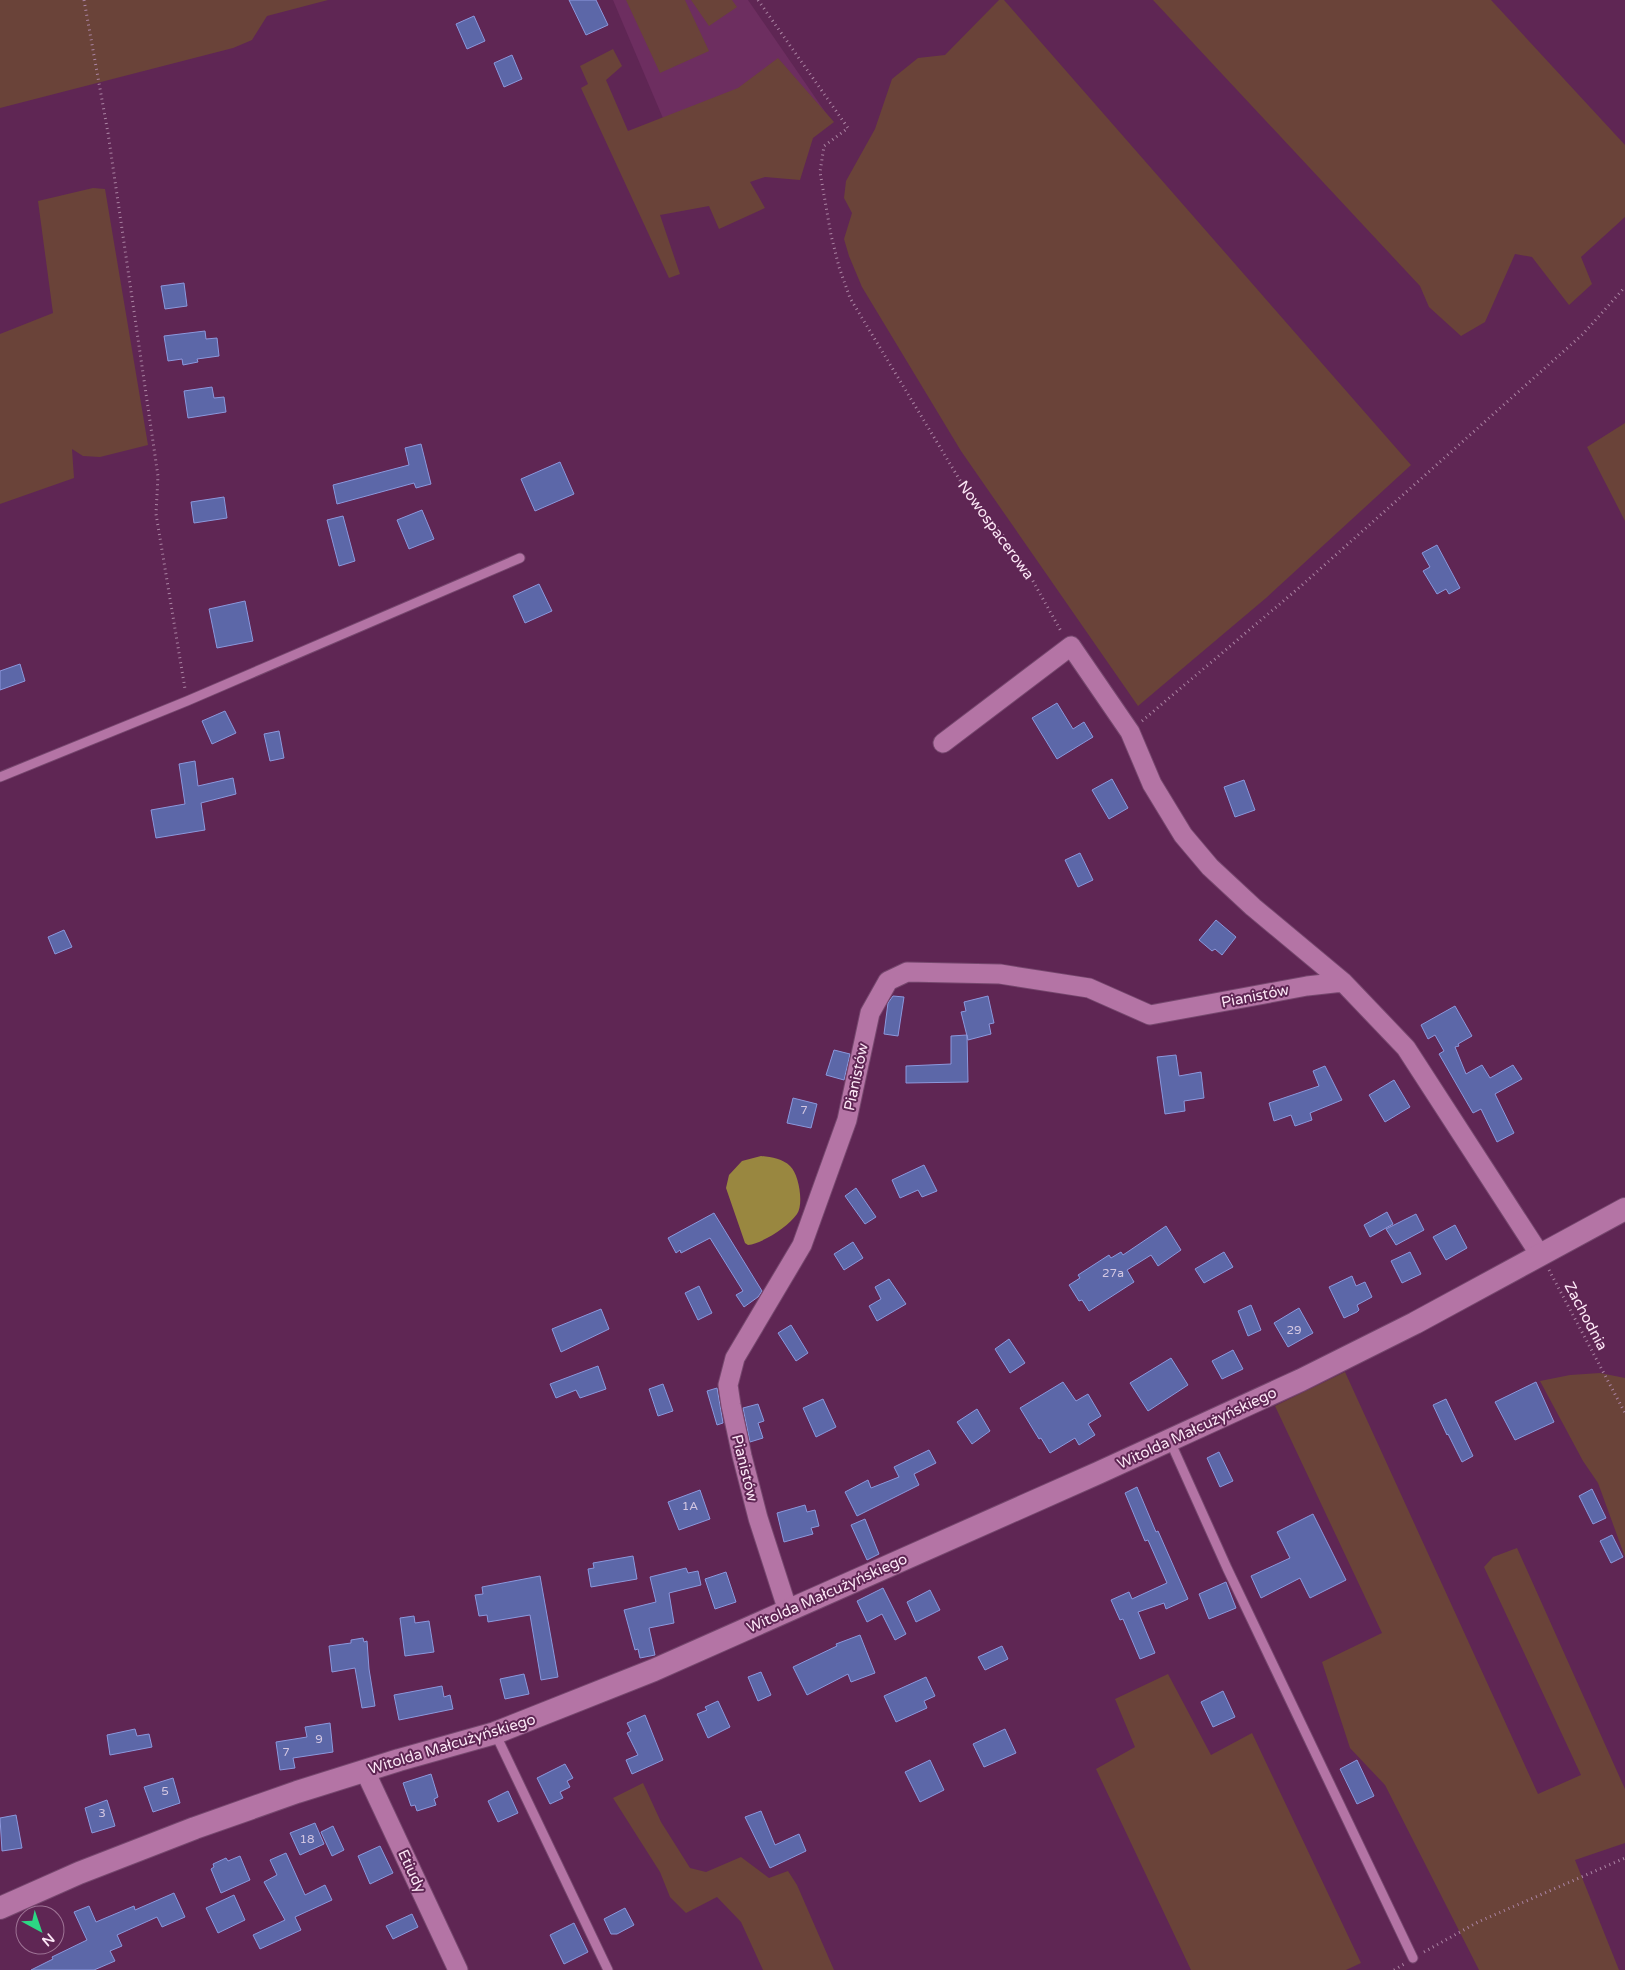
<svg xmlns="http://www.w3.org/2000/svg" width="1625" height="1970" viewBox="0 0 1625 1970" font-family="'Varela Round',sans-serif">
	<rect width="100%" height="100%" fill="#5f2654"/>
	<!-- built -->
	<path fill="#6d2e60" d="M613,0H748L828,116L690,182Z"/>
	<!-- green -->
	<path fill="#6a4339" d="M0,0H328L267,16L252,40L233,48L0,108Z
		M626,0H685L709,51L660,73Z
		M691,0H732L737,7L709,26Z
		M999,0H1004L1411,465L1266,598L1138,706L961,451L862,287L849,256L844,239L852,213L844,198L846,181L875,129L892,79L918,58L945,55Z
		M1153,0H1491L1625,145V217L1581,257L1592,284L1569,305L1532,257L1515,254L1485,322L1461,336L1429,307L1420,286Z
		M613,49L622,66L606,80L628,131L738,88L778,58L834,122L813,138L800,180L765,177L750,182L765,208L719,229L709,206L660,215L680,274L669,278L581,88L588,84L580,66Z
		M93,188L105,189L148,445L100,457L83,456L72,449L74,478L0,504V334L53,313L38,201Z
		M1625,423V521L1587,447Z
		M1345,1372L1538,1794L1581,1775L1484,1567L1493,1557L1517,1548L1625,1789V1843L1575,1860L1619,1970H1479L1385,1785L1350,1748L1322,1662L1382,1633L1275,1406Z
		M1600,1373L1625,1378V1557L1598,1483L1583,1461L1540,1381L1570,1375Z
		M1168,1674L1211,1755L1252,1733L1361,1963L1346,1970H1191L1096,1769L1135,1747L1115,1699Z
		M643,1783L661,1822L690,1868L706,1872L741,1857L769,1878L788,1871L797,1885L834,1970H763L741,1922L717,1897L686,1913L670,1897L660,1872L613,1798Z"/>
	<!-- water -->
	<path fill="#998740" d="M761,1156C771,1157 783,1159 790,1166C799,1174 804,1204 797,1214C788,1227 763,1243 748,1245L745,1243L726,1188L729,1175L742,1161Z"/>
	<!-- building -->
	<path fill="#5c67a8" stroke="#8b98dd" d="M569,0H596L608,25L586,35Z
		M474,16L485,41L467,49L456,24Z
		M512,55L522,79L504,87L494,63Z
		M184,283L187,306L165,309L161,286Z
		M205,331L206,339L217,338L219,356L197,359L198,362L183,365L182,359L168,361L164,336Z
		M212,387L214,398L224,397L226,412L188,418L184,391Z
		M421,444L431,484L416,488L414,483L337,504L333,485L409,465L405,448Z
		M560,462L574,494L535,511L521,479Z
		M224,497L227,518L194,523L191,502Z
		M422,510L434,539L409,549L397,520Z
		M343,516L355,561L339,566L327,520Z
		M1437,545L1460,588L1449,594L1446,589L1437,594L1423,571L1430,567L1422,553Z
		M539,584L552,611L525,623L513,596Z
		M245,601L253,641L217,648L209,609Z
		M20,664L25,681L0,690V671Z
		M1057,703L1073,729L1084,722L1093,737L1057,759L1032,718Z
		M225,711L236,733L212,744L202,721Z
		M279,731L284,758L270,761L264,734Z
		M195,761L198,786L233,778L236,794L201,803L205,830L156,838L151,810L185,804L179,764Z
		M1112,779L1128,808L1109,819L1092,790Z
		M1244,780L1255,810L1235,817L1224,787Z
		M1080,853L1093,880L1078,887L1065,860Z
		M1216,920L1236,937L1222,955L1215,949L1212,951L1199,940Z
		M64,930L72,947L55,954L48,937Z
		M893,996L904,997L898,1036L884,1034L888,1003Z
		M988,996L994,1023L989,1024L991,1034L968,1040L961,1012L966,1011L964,1002Z
		M1455,1006L1472,1036L1458,1044L1459,1046L1455,1047L1466,1074L1482,1065L1490,1078L1513,1065L1522,1079L1495,1094L1514,1133L1497,1142L1481,1109L1473,1113L1439,1054L1444,1051L1435,1035L1428,1039L1421,1025Z
		M967,1035L968,1082L906,1083V1066L951,1064V1036Z
		M834,1050L850,1054L844,1080L826,1075Z
		M1176,1055L1179,1076L1201,1072L1204,1098L1184,1101L1185,1111L1165,1114L1157,1057Z
		M1325,1066L1342,1100L1310,1113L1312,1120L1295,1126L1291,1115L1274,1121L1269,1103L1319,1086L1313,1071Z
		M1394,1080L1410,1107L1385,1122L1369,1095Z
		M793,1098L817,1104L811,1128L787,1123Z
		M924,1165L937,1191L922,1197L918,1190L900,1198L892,1180Z
		M856,1188L876,1217L865,1224L845,1196Z
		M1387,1212L1393,1224L1370,1237L1364,1225Z
		M714,1213L762,1291L758,1297L744,1307L736,1295L743,1291L710,1238L681,1253L680,1250L676,1253L668,1238Z
		M1416,1214L1424,1230L1396,1245L1386,1229Z
		M1455,1225L1467,1248L1446,1260L1433,1237Z
		M1166,1226L1181,1250L1158,1266L1151,1255L1127,1270L1134,1282L1089,1311L1082,1300L1079,1301L1069,1285L1080,1278L1078,1275L1109,1255L1111,1258L1121,1252L1123,1255Z
		M853,1242L863,1258L844,1270L834,1254Z
		M1224,1252L1233,1267L1204,1283L1195,1269Z
		M1410,1252L1421,1274L1402,1283L1391,1261Z
		M1352,1276L1356,1286L1365,1282L1372,1297L1357,1305L1359,1310L1357,1312L1344,1318L1329,1287Z
		M889,1279L906,1304L877,1321L869,1306L881,1299L875,1287Z
		M699,1286L712,1313L698,1320L685,1293Z
		M1251,1305L1261,1330L1248,1336L1238,1311Z
		M1299,1308L1313,1333L1288,1347L1274,1323Z
		M601,1309L609,1329L561,1352L552,1329Z
		M791,1325L808,1353L796,1361L778,1333Z
		M1009,1339L1025,1363L1010,1373L995,1349Z
		M1233,1350L1243,1369L1222,1379L1212,1361Z
		M1171,1358L1188,1385L1148,1411L1130,1383Z
		M598,1366L606,1389L580,1398L576,1390L556,1398L550,1384Z
		M1063,1382L1076,1401L1088,1394L1101,1416L1088,1424L1095,1435L1079,1445L1075,1438L1050,1453L1041,1438L1039,1439L1020,1408Z
		M1536,1382L1554,1422L1515,1440L1495,1402Z
		M663,1384L673,1411L658,1416L649,1389Z
		M717,1388L723,1423L717,1425L707,1391Z
		M823,1399L836,1427L816,1437L803,1408Z
		M1446,1399L1473,1456L1462,1462L1448,1434L1447,1435L1433,1405Z
		M758,1404L764,1421L758,1423L763,1438L750,1442L743,1408Z
		M977,1409L990,1431L972,1444L957,1422Z
		M929,1450L936,1463L914,1474L919,1485L857,1516L845,1492L868,1480L871,1488L899,1477L894,1467Z
		M1219,1452L1233,1481L1220,1487L1207,1458Z
		M1137,1487L1156,1532L1158,1531L1188,1599L1166,1609L1164,1603L1138,1612L1155,1653L1140,1659L1123,1619L1120,1620L1111,1600L1129,1592L1132,1599L1167,1583L1148,1540L1145,1541L1125,1493Z
		M1592,1489L1606,1518L1593,1524L1579,1496Z
		M700,1490L710,1519L679,1530L668,1502Z
		M805,1505L807,1512L815,1510L819,1526L811,1528L813,1534L784,1542L777,1513Z
		M1313,1514L1346,1580L1310,1598L1300,1578L1261,1598L1251,1576L1290,1558L1277,1532Z
		M865,1519L879,1554L867,1560L851,1525Z
		M1612,1535L1623,1557L1611,1563L1600,1541Z
		M633,1556L637,1579L591,1587L588,1569L594,1568L593,1563Z
		M686,1568L688,1573L698,1571L701,1585L669,1593L674,1623L649,1628L655,1655L640,1658L638,1649L635,1650L624,1610L656,1602L650,1577Z
		M726,1572L736,1602L715,1609L705,1579Z
		M540,1576L558,1677L541,1680L530,1615L488,1622L487,1615L479,1616L475,1595L483,1594L482,1587Z
		M1226,1582L1236,1608L1209,1619L1199,1594Z
		M883,1588L906,1634L895,1640L882,1614L867,1622L857,1601Z
		M930,1590L940,1610L916,1622L907,1602Z
		M414,1616L415,1623L429,1621L434,1652L405,1656L400,1618Z
		M860,1635L875,1673L851,1682L848,1674L807,1695L793,1667L837,1646L836,1644Z
		M363,1638L364,1642L367,1641L369,1669L375,1706L362,1708L355,1668L332,1672L329,1646L351,1643V1640Z
		M1002,1646L1008,1659L985,1670L978,1657Z
		M761,1672L771,1695L758,1701L748,1677Z
		M524,1674L529,1694L505,1699L500,1679Z
		M926,1677L935,1696L924,1701L927,1708L896,1722L884,1696Z
		M442,1686L444,1697L450,1695L453,1709L399,1720L394,1695Z
		M1223,1691L1235,1717L1213,1727L1201,1702Z
		M718,1701L730,1727L708,1738L697,1714L707,1710L705,1707Z
		M645,1715L663,1760L632,1774L626,1760L638,1755L627,1733L631,1731L627,1723Z
		M330,1723L333,1752L293,1758L295,1768L280,1770L276,1742L307,1737L305,1727Z
		M135,1729L137,1736L149,1734L152,1747L110,1755L107,1735Z
		M1005,1729L1016,1753L984,1767L973,1744Z
		M930,1760L944,1790L920,1802L905,1772Z
		M1357,1760L1374,1796L1357,1804L1340,1769Z
		M565,1764L573,1778L567,1781L570,1787L560,1792L563,1798L550,1804L537,1778Z
		M431,1774L438,1797L434,1799L436,1805L417,1811L415,1805L411,1806L403,1783Z
		M173,1778L180,1803L153,1812L144,1787Z
		M508,1791L518,1813L498,1822L488,1801Z
		M107,1800L115,1826L92,1833L85,1808Z
		M761,1811L775,1845L799,1834L806,1851L770,1868L745,1817Z
		M16,1815L22,1848L2,1851L0,1818Z
		M315,1823L324,1844L300,1855L290,1833Z
		M333,1826L344,1850L332,1856L321,1832Z
		M380,1846L393,1873L370,1884L358,1856Z
		M286,1853L305,1895L325,1885L332,1900L295,1917L301,1930L260,1949L253,1935L285,1920L264,1882L277,1875L270,1860Z
		M240,1856L250,1880L221,1893L211,1869L214,1867L213,1864L226,1858L228,1861Z
		M174,1893L185,1917L162,1927L157,1917L117,1935L122,1946L110,1951L115,1961L94,1970H31L53,1959L52,1957L87,1940L74,1912L89,1906L96,1922L134,1906L135,1910Z
		M234,1895L245,1920L218,1933L206,1908Z
		M625,1908L634,1925L617,1934H611L604,1919Z
		M412,1914L418,1927L393,1939L386,1926Z
		M574,1923L588,1952L564,1964L550,1935Z"/>
	<g fill="none" stroke-linecap="round" stroke-linejoin="round">
		<!-- service casing -->
		<g stroke="#76476e" stroke-width="11">
			<path id="service" d="M0,777L187,701L520,558
				M1170,1441L1227,1568L1413,1958
				M495,1733L608,1970"/>
		</g>
		<!-- minor casing -->
		<g stroke="#76476e" stroke-width="21">
			<path id="minor" d="M943,743L1071,646L1130,732L1152,784L1183,835L1210,867L1253,907L1343,982L1406,1048L1540,1255
				M788,1611L758,1518L742,1456L731,1405L728,1385L735,1358L802,1245L847,1120L870,1013L888,981L907,972L1000,974L1089,988L1150,1015L1307,986L1343,982
				M365,1771L458,1970"/>
		</g>
		<!-- tertiary casing -->
		<g stroke="#76476e" stroke-width="24">
			<path id="tertiary" d="M0,1908L79,1873L195,1828L297,1792L399,1760L495,1733L654,1670L1098,1473L1301,1380L1415,1323L1625,1209"/>
		</g>
		<!-- path -->
		<path stroke="#ab84a3" stroke-width="3" stroke-dasharray="1 4" stroke-linecap="butt" d="M84,0L108,133L158,476L156,514L185,689
			M758,0L848,128L824,146L820,172L831,235L839,267L850,298L967,492L997,527L1024,565L1062,633
			M1142,721L1301,586L1583,334L1625,287
			M1549,1270L1625,1413
			M1424,1952L1478,1922L1625,1858
			M1394,1970L1404,1964"/>
		<!-- service -->
		<use href="#service" stroke="#b474a5" stroke-width="9"/>
		<!-- minor -->
		<use href="#minor" stroke="#b474a5" stroke-width="19"/>
		<!-- tertiary -->
		<use href="#tertiary" stroke="#b474a5" stroke-width="22"/>
	</g>
	<g text-anchor="middle" stroke-width="4" stroke-linejoin="round" paint-order="stroke">
		<!-- number labels -->
		<g font-size="12" fill="#d4c7e2">
			<text x="804" y="1114">7</text>
			<text x="1113" y="1277">27a</text>
			<text x="1294" y="1334">29</text>
			<text x="690" y="1510">1A</text>
			<text x="319" y="1743">9</text>
			<text x="286" y="1756">7</text>
			<text x="165" y="1795">5</text>
			<text x="102" y="1817">3</text>
			<text x="307" y="1843">18</text>
		</g>
		<!-- street labels -->
		<g font-size="15" fill="#fce7f6" stroke="#5f2654">
			<text transform="translate(996 530) rotate(54)" y="5">Nowospacerowa</text>
			<text transform="translate(1255 996) rotate(-11)" y="5">Pianistów</text>
			<text transform="translate(856 1077) rotate(-78)" y="5">Pianistów</text>
			<text transform="translate(1586 1316) rotate(62)" y="5">Zachodnia</text>
			<text transform="translate(1197 1428) rotate(-25)" y="5">Witolda Małcużyńskiego</text>
			<text transform="translate(745 1468) rotate(76)" y="5">Pianistów</text>
			<text transform="translate(827 1593) rotate(-24)" y="5">Witolda Małcużyńskiego</text>
			<text transform="translate(452 1744) rotate(-17)" y="5">Witolda Małcużyńskiego</text>
			<text transform="translate(412 1871) rotate(65)" y="5">Etiudy</text>
		</g>
	</g>
	<!-- north arrow -->
	<g transform="translate(40 1930) rotate(140)"><circle r="24" fill="#5f2654" stroke="#9e7395"/>
	<path d="M0-4L9 19L0 12L-9 19Z" fill="#2cd884"/>
	<text y="-8" font-size="14" font-weight="bold" text-anchor="middle" fill="#fce7f6">N</text>
	</g>
</svg>
